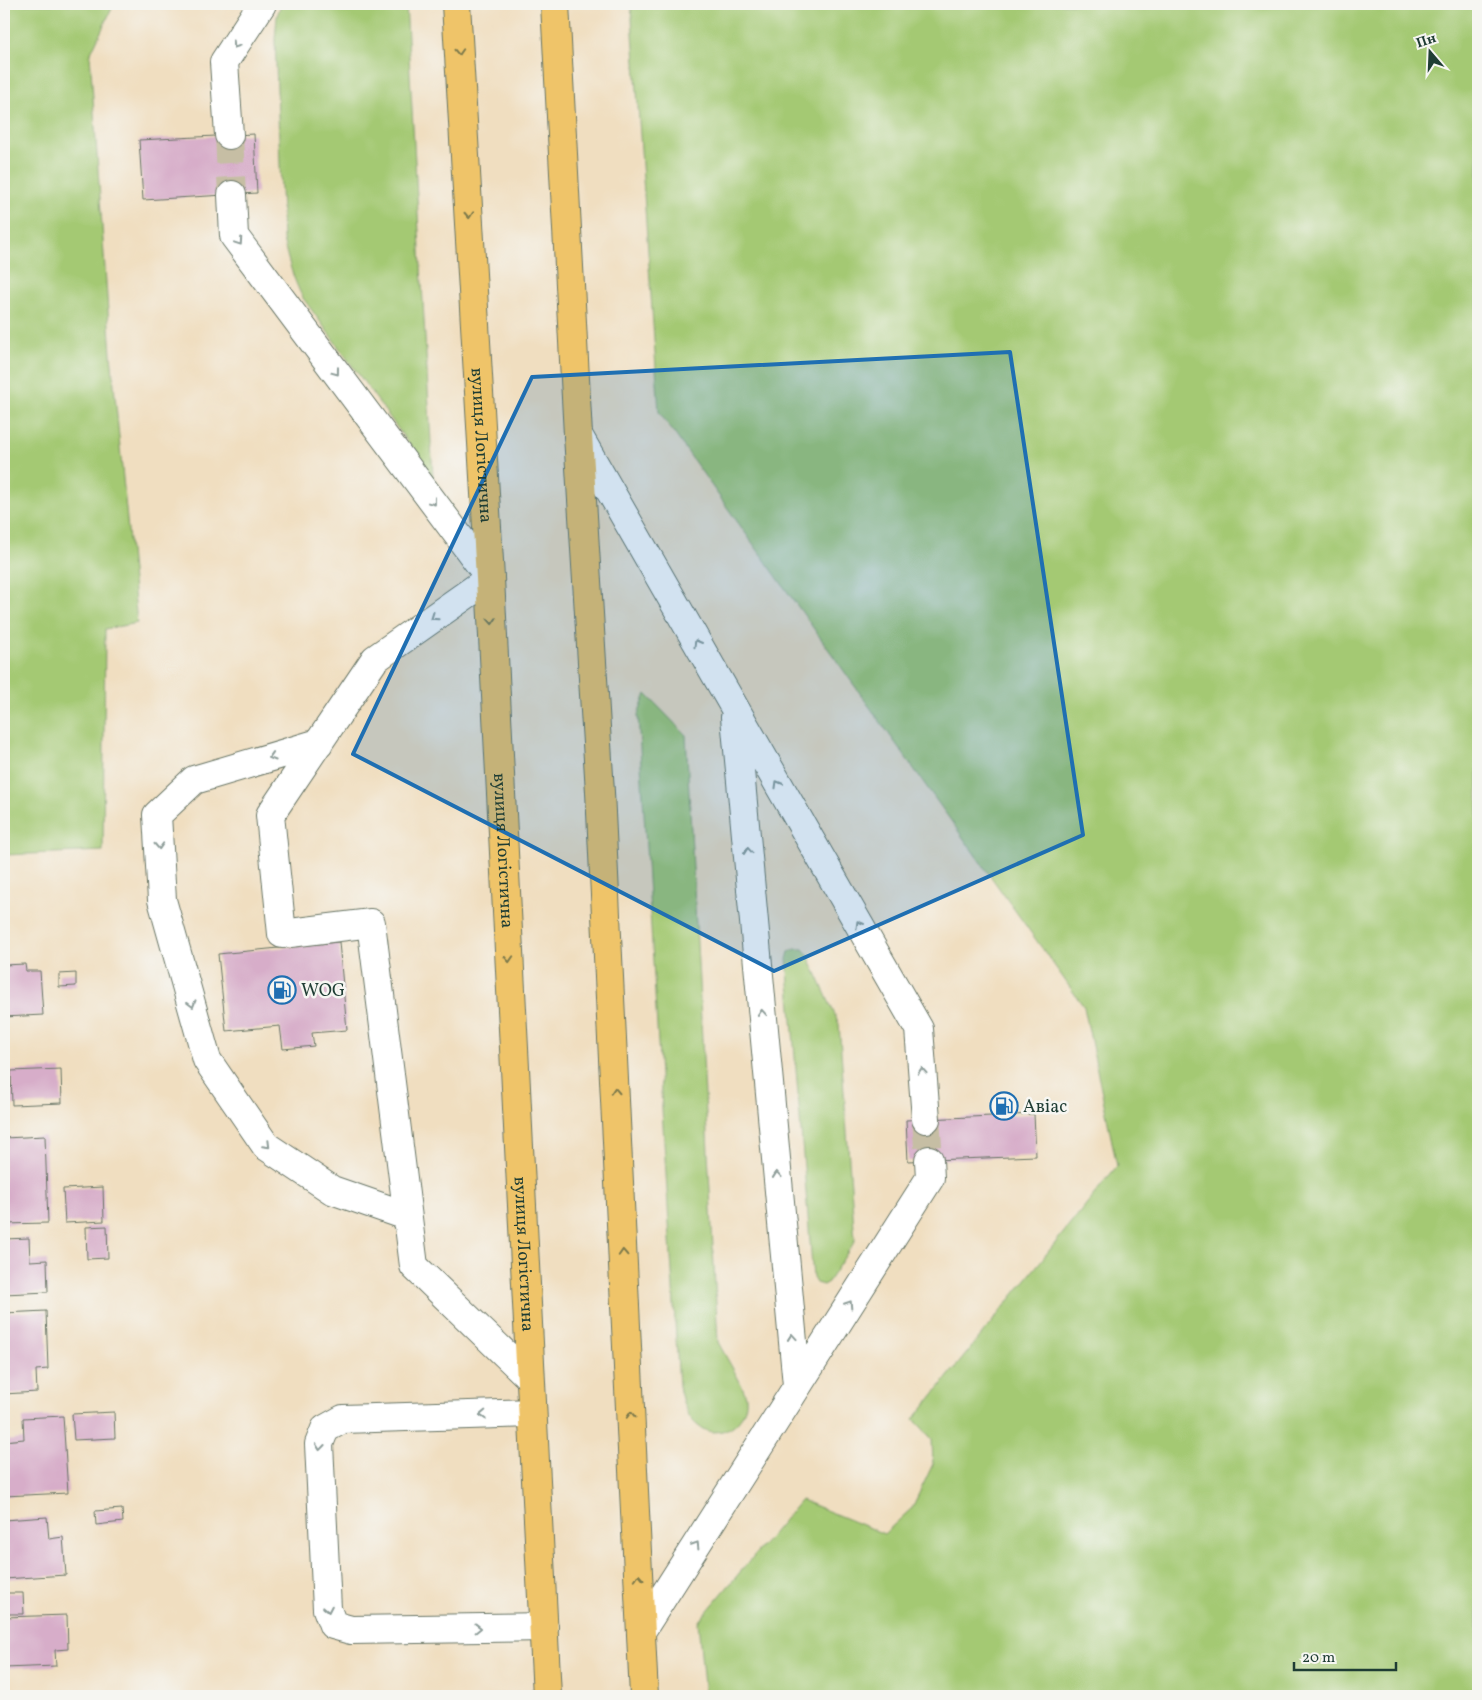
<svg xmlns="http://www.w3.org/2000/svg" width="1482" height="1700" viewBox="0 0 1482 1700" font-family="Vollkorn,serif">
	<rect width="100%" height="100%" fill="#f6f6f2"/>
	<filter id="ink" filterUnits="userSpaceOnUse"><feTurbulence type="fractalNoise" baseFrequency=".02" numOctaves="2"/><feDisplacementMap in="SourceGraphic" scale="10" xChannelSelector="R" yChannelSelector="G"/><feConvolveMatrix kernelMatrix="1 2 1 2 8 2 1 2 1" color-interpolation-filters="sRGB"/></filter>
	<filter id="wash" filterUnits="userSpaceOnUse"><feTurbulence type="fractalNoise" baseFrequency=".0096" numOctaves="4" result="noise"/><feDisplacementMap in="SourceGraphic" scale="20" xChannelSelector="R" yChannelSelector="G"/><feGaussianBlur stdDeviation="1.12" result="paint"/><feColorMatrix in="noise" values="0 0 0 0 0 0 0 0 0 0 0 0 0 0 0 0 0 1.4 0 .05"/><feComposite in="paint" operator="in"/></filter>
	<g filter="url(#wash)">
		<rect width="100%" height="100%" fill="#f0dec0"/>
		<!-- green -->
		<path fill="#a4c973" stroke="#628354" d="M4,4H114L90,55L111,354L137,623L105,629L103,851L4,855Z
			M281,4H406L433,477L303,298C293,279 288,260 283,239L275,40L277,16Z
			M631,4H1478V1696H705L698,1622L801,1500L884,1534L912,1508L933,1464L932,1439L914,1419L1117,1166L1084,1007L659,412Z
			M646,694L686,735L718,1342C724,1354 744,1386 746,1397C749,1423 718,1443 697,1425C686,1416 682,1400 679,1387L638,715Z
			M796,949H803L808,955L839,1024L855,1241L828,1282L823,1285L816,1283L813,1278L787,959L789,952Z"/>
		<g id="blocks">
			<!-- building -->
			<path fill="#d7adc9" d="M254,134L257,193L143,200L139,140Z
				M339,942L347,1030L312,1033L314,1046L283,1049L280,1026L226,1031L218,954Z
				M25,964L26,971H40L43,1015L4,1017V965Z
				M76,973V986L59,987V974Z
				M61,1069L62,1103L12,1105L11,1071Z
				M1034,1114L1036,1156L908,1161L906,1120Z
				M45,1136L48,1223L4,1224V1138Z
				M103,1187L104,1221L65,1223L63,1189Z
				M107,1226L108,1258L87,1259L86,1227Z
				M29,1238L30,1261L47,1260L48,1292L4,1294V1239Z
				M46,1311L48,1369L36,1370L37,1392L4,1394V1313Z
				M114,1412L115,1438L74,1440L72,1414Z
				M63,1416L68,1493L4,1496V1441L24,1439L23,1418Z
				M122,1509L123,1522L96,1525L95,1511Z
				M47,1517L49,1539L63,1537L66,1575L4,1579V1520Z
				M4,1593H23L24,1614H4Z
				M67,1615L68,1649L55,1650L56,1666L4,1668V1617Z"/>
		</g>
	</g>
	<g filter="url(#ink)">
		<use href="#blocks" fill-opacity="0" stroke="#687565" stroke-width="1"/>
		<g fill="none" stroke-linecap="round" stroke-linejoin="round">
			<!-- minor-tunnel -->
			<path stroke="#c6bea4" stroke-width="28" stroke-dasharray="28 14" stroke-linecap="butt" d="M229,135L232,195
				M926,1119L929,1160"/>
			<!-- minor casing -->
			<g stroke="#687565" stroke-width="30">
				<path id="minor" d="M229,135L224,62L262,4
					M232,195L234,236L490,578L375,659L270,815L282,934L371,923L414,1266L530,1378
					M578,435L919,1029L926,1119
					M735,717L797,1385
					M319,743L194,780L157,815L162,900L207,1060L266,1146L332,1190L407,1216
					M532,1413L343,1419L325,1429L319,1444L327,1609L333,1625L351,1630L544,1627
					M642,1630L930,1178L929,1160"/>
			</g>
			<!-- major casing -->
			<g stroke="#687565" stroke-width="30">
				<g id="major">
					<path id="s1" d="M456,4L490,578L547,1696"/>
					<path d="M555,4L578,435L600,792L644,1696"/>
				</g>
			</g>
			<!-- minor -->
			<use href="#minor" stroke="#fff" stroke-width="28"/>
			<!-- major -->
			<use href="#major" stroke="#efc469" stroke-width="28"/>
		</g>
		<!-- one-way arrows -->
		<defs><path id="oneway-chevron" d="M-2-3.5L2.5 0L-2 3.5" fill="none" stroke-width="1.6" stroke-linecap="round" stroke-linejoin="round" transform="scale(1.25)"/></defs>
		<g stroke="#8f9e9a">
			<use href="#oneway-chevron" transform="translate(236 45) rotate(123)"/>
			<use href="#oneway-chevron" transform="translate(239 242) rotate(56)"/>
			<use href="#oneway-chevron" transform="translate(336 372) rotate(53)"/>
			<use href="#oneway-chevron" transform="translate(433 502) rotate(53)"/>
			<use href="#oneway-chevron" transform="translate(434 617) rotate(145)"/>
			<use href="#oneway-chevron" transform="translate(697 643) rotate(-120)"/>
			<use href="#oneway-chevron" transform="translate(272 757) rotate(163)"/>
			<use href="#oneway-chevron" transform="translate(778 784) rotate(-120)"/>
			<use href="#oneway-chevron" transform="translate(159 846) rotate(87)"/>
			<use href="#oneway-chevron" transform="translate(748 851) rotate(-95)"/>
			<use href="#oneway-chevron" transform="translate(859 924) rotate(-120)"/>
			<use href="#oneway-chevron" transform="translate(192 1004) rotate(74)"/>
			<use href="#oneway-chevron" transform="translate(762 1013) rotate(-95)"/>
			<use href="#oneway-chevron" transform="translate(922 1071) rotate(-94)"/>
			<use href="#oneway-chevron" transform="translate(267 1145) rotate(45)"/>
			<use href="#oneway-chevron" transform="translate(777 1175) rotate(-95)"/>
			<use href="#oneway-chevron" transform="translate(849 1304) rotate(-57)"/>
			<use href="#oneway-chevron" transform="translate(792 1337) rotate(-95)"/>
			<use href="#oneway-chevron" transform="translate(483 1415) rotate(178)"/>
			<use href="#oneway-chevron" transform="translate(320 1447) rotate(96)"/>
			<use href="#oneway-chevron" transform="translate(696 1545) rotate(-58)"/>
			<use href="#oneway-chevron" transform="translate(328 1609) rotate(79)"/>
			<use href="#oneway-chevron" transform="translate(478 1628) rotate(-1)"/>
		</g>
		<g stroke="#7d7a4c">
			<use href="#oneway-chevron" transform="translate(459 52) rotate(87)"/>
			<use href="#oneway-chevron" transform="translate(469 215) rotate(87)"/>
			<use href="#oneway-chevron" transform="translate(492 621) rotate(87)"/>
			<use href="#oneway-chevron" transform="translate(509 959) rotate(87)"/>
			<use href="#oneway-chevron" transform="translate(615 1091) rotate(-93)"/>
			<use href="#oneway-chevron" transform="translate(623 1253) rotate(-93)"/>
			<use href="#oneway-chevron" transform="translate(631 1415) rotate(-93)"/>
			<use href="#oneway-chevron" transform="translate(639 1578) rotate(-93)"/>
		</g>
	</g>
	<!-- marked area -->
	<path fill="#1f6fb2" fill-opacity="0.2" stroke="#1f6fb2" stroke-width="4" stroke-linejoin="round" d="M1010,352L1083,835L774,971L353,754L532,377Z"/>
	<!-- icons -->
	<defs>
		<g id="fuel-ring" transform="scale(1.4375)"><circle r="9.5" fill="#f6f6f2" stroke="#1f6fb2" stroke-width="1.5"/><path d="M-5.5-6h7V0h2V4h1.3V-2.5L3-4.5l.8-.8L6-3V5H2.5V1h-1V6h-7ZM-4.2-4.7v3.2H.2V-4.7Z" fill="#1f6fb2"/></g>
	</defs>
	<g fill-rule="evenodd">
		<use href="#fuel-ring" x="282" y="990"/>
		<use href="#fuel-ring" x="1004" y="1106"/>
	</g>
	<g text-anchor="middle" stroke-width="5" stroke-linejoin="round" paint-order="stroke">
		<!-- street labels -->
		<g font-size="18" fill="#1f3d34" stroke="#f6f6f2">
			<text dy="6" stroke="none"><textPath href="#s1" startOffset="442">вулиця Логістична</textPath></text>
			<text dy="6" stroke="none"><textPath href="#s1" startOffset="848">вулиця Логістична</textPath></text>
			<text dy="6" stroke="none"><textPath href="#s1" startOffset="1252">вулиця Логістична</textPath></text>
		</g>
		<!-- poi labels -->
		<g font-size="18" fill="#1f3d34" stroke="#f6f6f2" text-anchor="start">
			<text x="301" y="996">WOG</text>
			<text x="1023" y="1112">Авіас</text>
		</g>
	</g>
	<!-- margin -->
	<rect width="1482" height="1700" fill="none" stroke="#f6f6f2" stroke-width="20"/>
	<!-- north arrow -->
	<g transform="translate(1430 52) rotate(341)" stroke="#f6f6f2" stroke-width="4" paint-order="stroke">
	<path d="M0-4L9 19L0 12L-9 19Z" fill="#1f3d34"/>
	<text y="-8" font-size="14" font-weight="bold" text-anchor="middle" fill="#1f3d34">Пн</text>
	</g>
	<!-- scale -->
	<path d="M1294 1662v8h102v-8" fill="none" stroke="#1f3d34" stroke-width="2.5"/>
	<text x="1302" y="1662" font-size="15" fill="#1f3d34" stroke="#f6f6f2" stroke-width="4" paint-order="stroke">20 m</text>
</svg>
